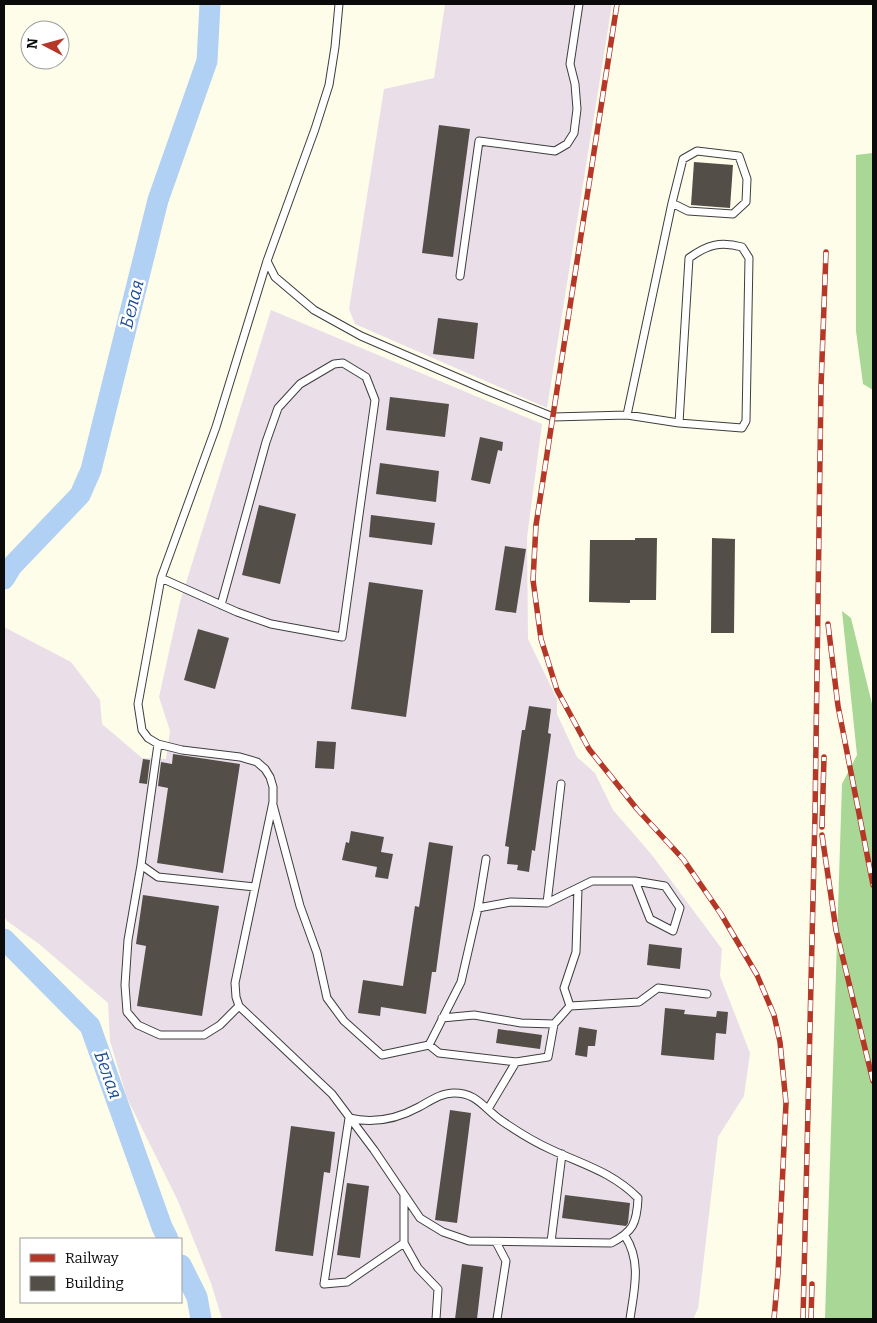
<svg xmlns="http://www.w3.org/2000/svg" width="877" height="1323" viewBox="0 0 877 1323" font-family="Bitter,serif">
	<rect width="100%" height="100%" fill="#fefde9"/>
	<!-- industrial -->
	<path fill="#eadfe9" d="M445,4H612L547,408L355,324L349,309L384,89L434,78Z
		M271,310L542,424L527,538L528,639L557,699V714L577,757L595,773L613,810L652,855L722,949L720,976L750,1053L744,1096L718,1137L698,1309L693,1319H222L211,1283L178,1201L127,1098L110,1041L108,1003L39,944L7,921L4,916V627L71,662L100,700L102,724L142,758L166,759L170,731L159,697L180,602Z"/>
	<!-- forest -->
	<path fill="#a9d795" d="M873,153V390L863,384L856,331V155Z
		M842,611L851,618L873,708V1319H825L842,784L857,755Z"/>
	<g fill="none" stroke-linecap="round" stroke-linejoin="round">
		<!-- river -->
		<path stroke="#b0d0f4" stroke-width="21" d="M4,579L12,566L80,495L91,470L158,200L207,61L210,4
			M4,939L90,1026L162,1227L168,1239
			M181,1265L197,1297L201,1319"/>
	</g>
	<!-- building -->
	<path fill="#534e48" d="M439,125L470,129L453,257L422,253Z
		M694,162L733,165L730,208L691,205Z
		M438,318L478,323L474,359L433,354Z
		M390,397L449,404L445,437L386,430Z
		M480,437L503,442L502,451L498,450L490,484L471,480Z
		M380,463L439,471L436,502L376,494Z
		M259,505L296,514L280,584L242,575Z
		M371,515L435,523L432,545L369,537Z
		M635,538H657L656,600H630V603L589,602L590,540H635Z
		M712,538L735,539L734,633H711Z
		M505,546L526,549L516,613L495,610Z
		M369,582L423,590L406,717L351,709Z
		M198,629L229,638L215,689L184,680Z
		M529,706L551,709L548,733L551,734L535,851L532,850L529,872L517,870L518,865L507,864L509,847L505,846L522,730H525Z
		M317,741L336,742L334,769L315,768Z
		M173,754L240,764L223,873L157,863L168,788L158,786L161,762L172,764Z
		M143,759L150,760L147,784L139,783Z
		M351,831L384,837L381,852L393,854L388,879L375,877L377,867L342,860L346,842L349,843Z
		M429,842L453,846L436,972H432L426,1014L381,1007L380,1016L358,1013L363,980L403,986L415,906L419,907Z
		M143,895L219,906L202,1016L137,1006L146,946L136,944Z
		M649,944L682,948L680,969L647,965Z
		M665,1008L685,1010L684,1014L716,1017L717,1011L728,1012L726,1034L716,1033L714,1060L661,1055Z
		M579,1027L597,1030L595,1046H588L587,1057L575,1055Z
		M498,1029L542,1035L540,1049L496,1043Z
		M450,1110L471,1113L457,1223L435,1220Z
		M291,1126L335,1132L330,1173L324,1172L313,1256L275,1251Z
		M347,1183L369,1186L360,1258L337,1255Z
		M565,1195L630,1203L628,1223L626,1226L562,1218Z
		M462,1264L483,1267L477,1319H455Z"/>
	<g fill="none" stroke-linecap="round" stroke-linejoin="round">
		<!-- lane casing -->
		<g stroke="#3e3e3e" stroke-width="9">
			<path id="lane" d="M339,4L335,47L329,85L315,129L267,261L216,427L161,578L138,704L142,730L148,738L158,744L182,750L240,757L257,762L265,769L270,777L273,787V802L235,983L236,997L239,1006L332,1094L374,1150L420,1218L443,1232L469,1241L611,1243C633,1232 637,1223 638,1198C612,1172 584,1165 552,1150C534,1142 518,1132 502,1121C484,1109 478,1093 454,1093C441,1093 430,1101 419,1107C397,1119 374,1124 349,1118
				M267,261L275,277L314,310L361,336L486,390L553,417L627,415L679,423L742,428L746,421L749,258L742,247C720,241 707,245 689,258L679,423
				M460,276L479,141L555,151L567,144L574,133L577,109L575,84L570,64L579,4
				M627,415L672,203L683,159L697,151L739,156L747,179L746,202L733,214L688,211L672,203
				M161,578L237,612L271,624L342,637L375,400L366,377L343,363L334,364L300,384L278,408L266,442L221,605
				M158,744L141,865L158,877L255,887
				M273,805L300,906L317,953L327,998L344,1021L382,1055L429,1045L461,982L478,908L486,859
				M141,865L128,940L125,985L127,1012L138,1025L160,1035H204L220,1025L239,1006
				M547,903L561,784
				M478,908L511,902L547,903L592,881H635L665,886L680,908L673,931L650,919L635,881
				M570,1006L564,988L576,952L578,888
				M442,1018L474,1015L521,1023L554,1024L570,1006L639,1002L658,988L707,994
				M429,1045L439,1053L516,1062L548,1057L554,1024
				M488,1109L516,1062
				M349,1118L324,1284L347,1282L404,1243
				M404,1195V1243L418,1268L438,1289L436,1319
				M625,1236C642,1262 634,1290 630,1319
				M496,1242L506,1261L497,1319
				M551,1242L562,1154"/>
		</g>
		<!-- lane -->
		<use href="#lane" stroke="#fff" stroke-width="7"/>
		<!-- rail casing -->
		<g stroke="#b53728" stroke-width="5.5">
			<path id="rail" d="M617,4L536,525L533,580L541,639L557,690L589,749L637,809L683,859L721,914L757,975L774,1015L780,1042L786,1103L778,1273L774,1319
				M828,624L838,706L873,885
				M822,827L824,757
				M822,835L836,930L873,1081
				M803,1319L815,815L821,387L826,252
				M811,1319L812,1284"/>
		</g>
		<!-- rail -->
		<use href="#rail" stroke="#fff" stroke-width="4" stroke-dasharray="11" stroke-linecap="butt"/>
	</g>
	<g text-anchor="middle" stroke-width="5" stroke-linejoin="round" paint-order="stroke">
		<!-- water labels -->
		<g font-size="18" font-style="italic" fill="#194d97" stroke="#fff">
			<text transform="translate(132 304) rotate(-76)" y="6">Белая</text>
			<text transform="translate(108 1075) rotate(70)" y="6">Белая</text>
		</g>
	</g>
	<!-- border -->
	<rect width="877" height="1323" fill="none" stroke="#0b0b0b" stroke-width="10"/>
	<!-- legend -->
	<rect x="20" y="1238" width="162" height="65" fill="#ffffff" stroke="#9d9d9d"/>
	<rect x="30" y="1254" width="25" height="8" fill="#b53728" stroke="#9d9d9d"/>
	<text x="65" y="1263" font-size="15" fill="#0b0b0b">Railway</text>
	<rect x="30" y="1276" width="25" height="15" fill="#534e48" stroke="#9d9d9d"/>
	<text x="65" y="1288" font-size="15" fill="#0b0b0b">Building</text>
	<!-- north arrow -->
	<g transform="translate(45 45) rotate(276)"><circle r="24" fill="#ffffff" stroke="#9d9d9d"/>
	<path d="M0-4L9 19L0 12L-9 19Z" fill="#b53728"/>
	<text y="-8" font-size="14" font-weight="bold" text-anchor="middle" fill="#0b0b0b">N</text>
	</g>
</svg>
